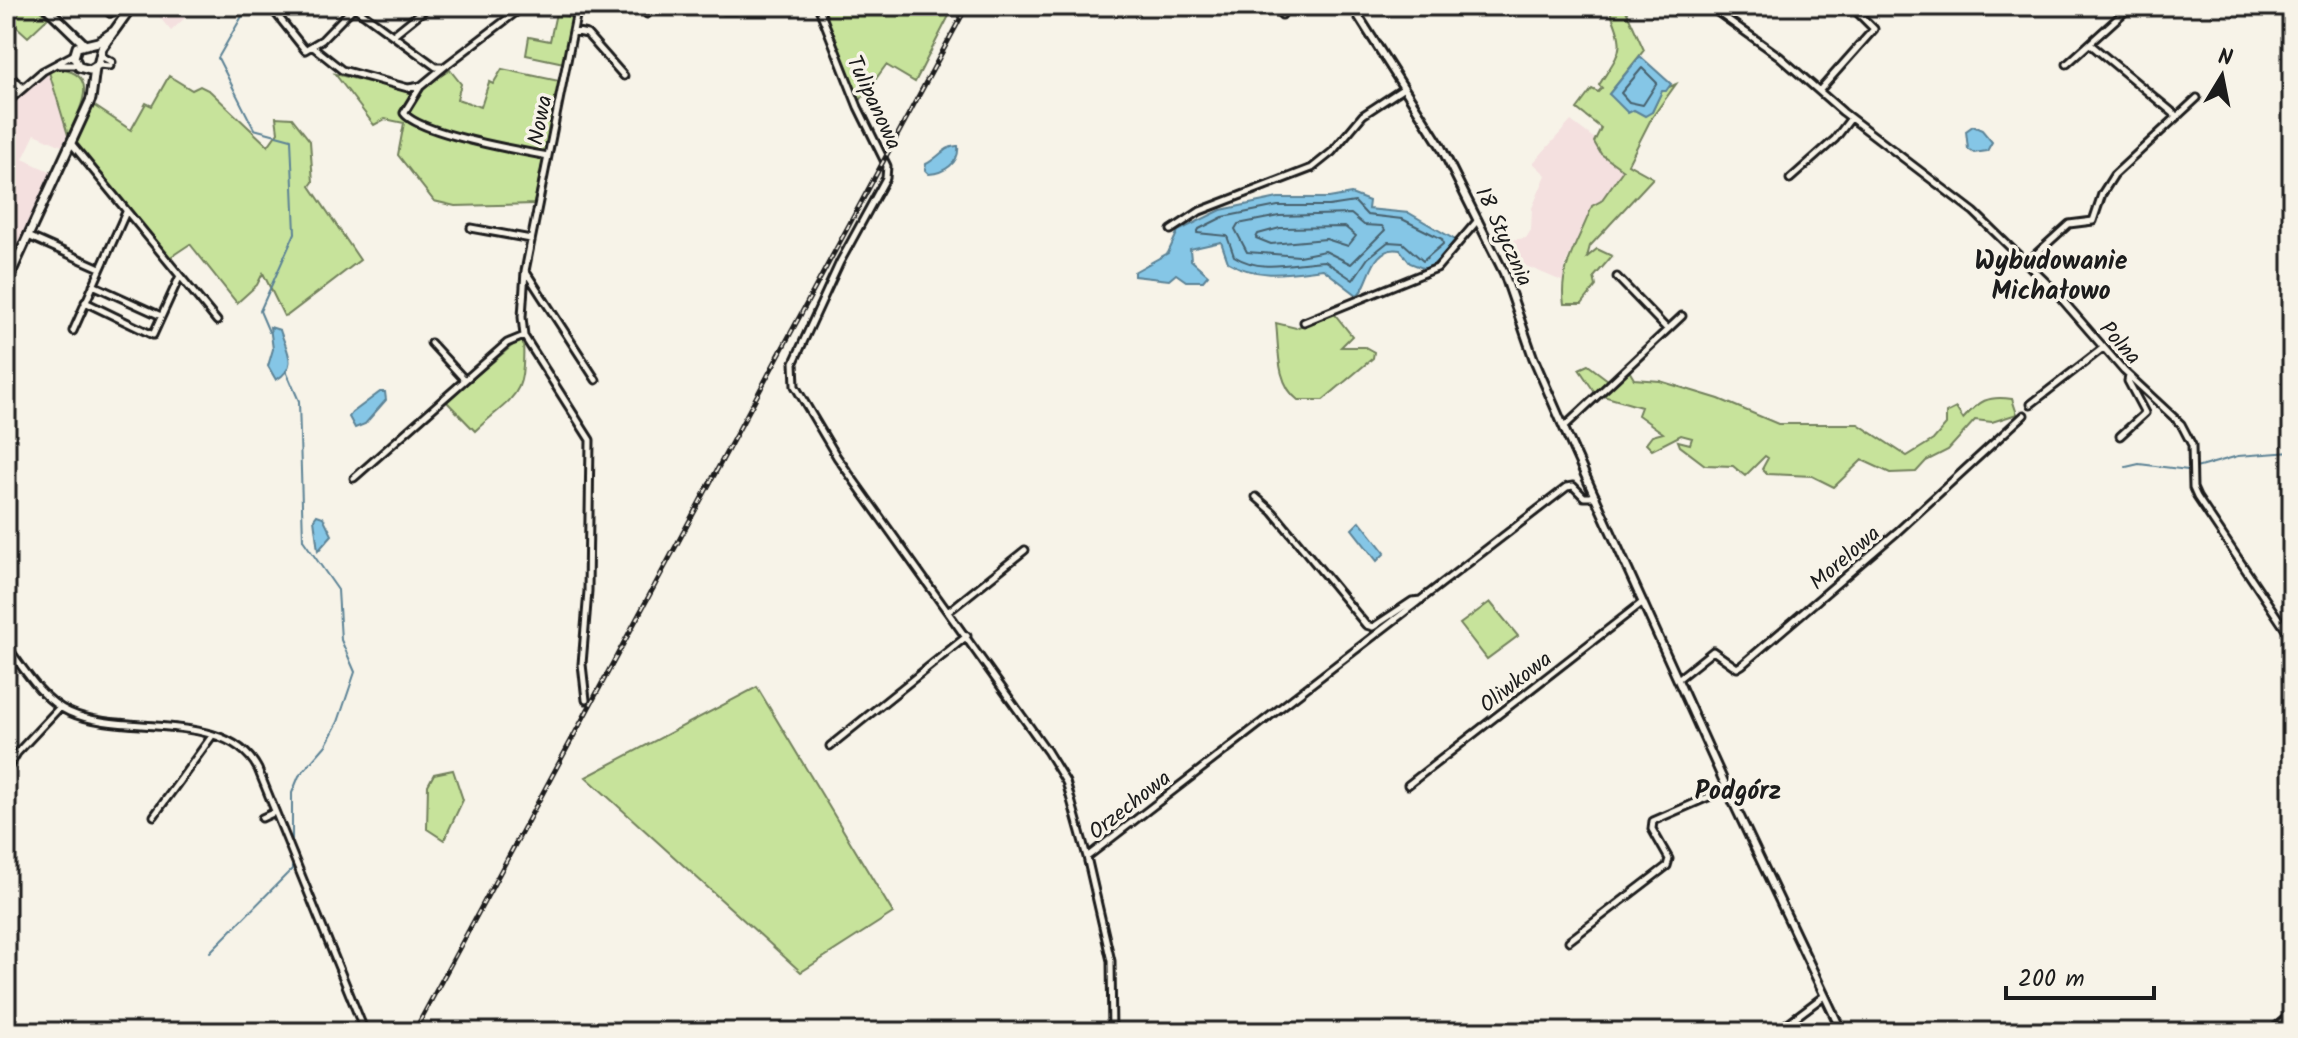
<svg xmlns="http://www.w3.org/2000/svg" width="2298" height="1038" viewBox="0 0 2298 1038" font-family="Kalam,sans-serif">
	<rect width="100%" height="100%" fill="#f7f3e8"/>
	<filter id="ink" filterUnits="userSpaceOnUse"><feTurbulence type="fractalNoise" baseFrequency=".0125" numOctaves="2"/><feDisplacementMap in="SourceGraphic" scale="16" xChannelSelector="R" yChannelSelector="G"/><feConvolveMatrix kernelMatrix="1 2 1 2 8 2 1 2 1" color-interpolation-filters="sRGB"/></filter>
	<g filter="url(#ink)">
		<!-- built -->
		<path fill="#f4e0df" d="M150,6H173L186,17L171,31Z
			M49,72L68,135L62,146L35,134L23,159L51,172L6,272V109Z
			M1571,121L1595,139L1594,142L1623,170L1601,201L1592,206L1565,265L1564,282L1512,260L1494,233L1510,240L1526,238L1531,230L1532,208L1546,175L1533,163Z"/>
		<!-- green -->
		<path fill="#c7e39b" stroke="#72805c" stroke-width="2" d="M6,6H37L48,18L28,37L6,17Z
			M821,6H954L915,82L886,65L859,102Z
			M1608,6H1624L1644,50L1609,94L1634,110L1652,112L1662,90L1676,84L1651,119L1628,164L1653,178L1590,246L1587,257L1597,249L1612,256L1594,277L1596,286L1582,304H1564C1558,268 1580,240 1592,206L1601,201L1623,170L1601,154L1594,142L1601,128L1577,109L1592,89L1598,92L1602,88L1599,85C1623,47 1626,50 1608,6Z
			M556,13L570,17L572,22L564,63L526,55L529,37L550,41Z
			M53,69C102,70 82,106 68,135L49,72Z
			M502,69L559,81L534,204L455,206L434,201L398,155L404,123L385,119L374,125L335,74L414,93L450,70L461,84L457,99L481,107L489,82L493,84Z
			M169,76L192,90L200,86L210,91L268,146L278,132L276,117L292,118L310,141L313,182L310,186L360,260L288,315L284,316L263,273L257,285L237,303L190,244L169,258L75,145L93,105L131,130L146,103L152,106Z
			M1333,312L1352,336L1341,347H1365L1374,352L1373,358L1323,400H1298C1276,384 1279,348 1276,323L1296,328Z
			M520,339L523,340C526,398 515,394 475,431L446,401Z
			M1588,365L1612,383L1628,369L1634,379L1660,381L1719,399L1778,424H1858L1907,456L1933,440L1946,425V413L1956,408L1963,419C1979,401 1988,395 2012,399L2017,414L1992,422L1975,420L1948,450L1926,461L1916,472L1890,473L1862,460L1834,487L1812,476L1767,474L1762,469L1768,458L1765,456L1745,476L1733,466L1705,465L1680,446L1678,441L1690,444L1692,438L1681,435L1652,450L1646,444L1652,436L1663,433L1638,415L1641,407L1596,394L1579,369Z
			M1490,602L1518,636L1487,659L1460,624Z
			M757,687L893,913L801,972L586,777Z
			M453,770L463,800L444,840L427,829L428,785L434,774Z"/>
		<!-- water -->
		<path fill="#85c6e6" stroke="#5b8295" stroke-width="2" d="M1640,56L1671,84L1666,91H1662L1652,112L1645,116L1634,110L1628,113L1609,94Z
			M1973,126L1982,130L1992,142L1987,151L1974,153L1968,149L1966,131Z
			M958,146C960,163 944,173 929,174L925,170L926,164C937,159 946,145 958,146Z
			M1351,194L1369,201L1368,209L1409,213L1457,241L1442,259L1425,269L1410,263L1400,250C1369,245 1371,287 1357,295L1323,269C1291,273 1258,280 1228,262L1221,242L1190,249L1191,260L1208,275L1203,281H1186L1176,274L1169,280L1134,276V272L1168,253L1178,231L1221,210L1278,198H1329Z
			M270,327L280,330C286,350 300,366 276,380L268,366L273,349Z
			M380,392H385L386,400L365,424L355,428L349,417L352,413Z
			M317,515L323,517L332,535L318,551L314,519Z
			M1360,521L1385,553L1377,561L1352,529Z"/>
		<g fill="none" stroke-linecap="round" stroke-linejoin="round">
			<!-- shore -->
			<path stroke="#46606d" stroke-width="2" d="M1642,68L1657,83L1643,105L1629,102L1621,93Z
				M1355,202L1367,215L1402,219L1442,239L1443,244L1423,261L1403,243L1388,242L1368,258L1353,280L1325,261C1295,262 1262,274 1234,256L1227,236L1197,233L1199,229L1223,217L1278,206H1329Z
				M1351,214L1364,225L1382,226L1385,230L1351,264L1325,251L1299,256L1247,252L1235,229L1238,224L1279,216Z
				M1345,227L1356,236L1348,246L1326,239L1271,244L1256,238L1258,234L1280,228Z"/>
			<!-- stream -->
			<path stroke="#5b8295" stroke-width="2" d="M242,6L245,11L218,58L254,129L291,139L295,233L260,311L269,332
				M286,371L299,401L303,540L338,590L341,640L355,672L338,722L326,745L299,776L292,793V844
				M2126,467L2139,464L2188,470
				M2196,468L2238,456L2292,452
				M210,952L292,869V860"/>
			<!-- minor casing -->
			<g stroke="#1c1c1c" stroke-width="11">
				<path id="minor" d="M102,6L110,13L118,6
					M270,6L305,50L322,40L354,7
					M545,6L577,12
					M578,6L525,271L522,317L524,336L590,440L588,591L582,664L586,700
					M641,6L647,14
					M721,6L724,10H736L742,6
					M818,6L858,107L887,166L886,178L840,262L794,362L795,386L837,457L1047,751L1066,782L1087,857L1567,487L1573,486L1584,497H1596
					M1273,6L1282,15
					M1709,6L1779,56L1843,112L1974,212L2052,288L2124,371L2181,424L2192,445L2193,488L2197,497L2292,639
					M354,7L436,67H444L524,6
					M573,31L587,34L624,76
					M393,35L429,6
					M2090,44L2177,116
					M312,46L342,70L408,88L421,86L444,67
					M101,56L112,62
					M2067,64L2131,6
					M59,65H76
					M98,65L110,66
					M6,73L23,88
					M420,87L404,113C418,133 520,151 548,156
					M1819,91L1874,29L1858,13
					M6,103L43,71L73,55
					M71,143L217,321
					M1790,179L1835,139L1851,118
					M471,228L531,239
					M1171,230L1200,211L1312,168L1332,152L1363,115L1404,88
					M28,236L100,268
					M2026,263L2069,224L2093,221L2102,194L2114,175L2197,98
					M526,272L596,380
					M1617,277L1667,329
					M93,285L161,316
					M85,302L153,335L179,278
					M1304,322L1437,268L1478,220
					M73,331L126,212
					M431,343L465,380
					M2031,404L2103,348
					M1564,427L1682,316
					M2120,436L2145,413L2128,381L2129,376
					M354,478L507,343L524,336
					M1256,497L1273,512L1366,625L1373,627L1412,601L1421,600
					M949,611L1025,550
					M6,645C24,669 41,699 69,712C123,737 227,709 258,769L365,1032
					M1678,679L1713,651L1737,668L1742,665L1897,532L2024,415
					M830,746L967,636
					M6,772L17,753L60,707
					M1408,785L1643,602
					M154,816L212,736
					M262,818L275,812
					M1087,857L1111,961L1112,1032
					M1569,941L1667,866L1669,859L1652,829L1653,821L1727,789
					M1776,1032L1824,996
					M2270,1032L2292,1013"/>
			</g>
			<!-- tertiary casing -->
			<g stroke="#1c1c1c" stroke-width="12">
				<path id="tertiary" d="M1352,6L1440,145L1504,273L1533,357L1567,435L1734,804L1842,1032"/>
			</g>
			<!-- secondary casing -->
			<g stroke="#1c1c1c" stroke-width="13">
				<path id="secondary" d="M45,6L83,43
					M114,31L98,42L77,47L74,57L79,67L90,70L98,65L102,48L132,6
					M6,284L91,99L95,68"/>
			</g>
			<!-- minor -->
			<use href="#minor" stroke="#f7f3e8" stroke-width="5"/>
			<!-- tertiary -->
			<use href="#tertiary" stroke="#f7f3e8" stroke-width="6"/>
			<!-- secondary -->
			<use href="#secondary" stroke="#f7f3e8" stroke-width="7"/>
			<!-- rail casing -->
			<g stroke="#1c1c1c" stroke-width="5">
				<path id="rail" d="M414,1032L967,6"/>
			</g>
			<!-- rail -->
			<use href="#rail" stroke="#f7f3e8" stroke-width="2" stroke-dasharray="6" stroke-linecap="butt"/>
		</g>
	</g>
	<g text-anchor="middle" stroke-width="7" stroke-linejoin="round" paint-order="stroke">
		<!-- street labels -->
		<g font-size="22" fill="#1c1c1c" stroke="#f7f3e8">
			<text transform="translate(875 102) rotate(65)" y="8">Tulipanowa</text>
			<text transform="translate(539 120) rotate(-79)" y="8">Nowa</text>
			<text transform="translate(1505 236) rotate(65)" y="8">18 Stycznia</text>
			<text transform="translate(2121 342) rotate(48)" y="8">Polna</text>
			<text transform="translate(1844 557) rotate(-41)" y="8">Morelowa</text>
			<text transform="translate(1515 681) rotate(-38)" y="8">Oliwkowa</text>
			<text transform="translate(1129 804) rotate(-38)" y="8">Orzechowa</text>
		</g>
		<!-- quarter labels -->
		<g font-size="26" font-weight="bold" fill="#1c1c1c" stroke="#f7f3e8">
			<text x="2051" y="269">Wybudowanie<tspan x="2051" dy="30">Michałowo</tspan></text>
			<text x="1738" y="799">Podgórz</text>
		</g>
	</g>
	<!-- margin -->
	<rect width="2298" height="1038" fill="none" stroke="#f7f3e8" stroke-width="32"/>
	<rect x="16" y="16" width="2266" height="1006" fill="none" stroke="#1c1c1c" stroke-width="3" filter="url(#ink)"/>
	<!-- north arrow -->
	<g transform="translate(2222 76) rotate(10)" stroke="#f7f3e8" stroke-width="6" paint-order="stroke">
	<path d="M0-6L14 30L0 20L-14 30Z" fill="#1c1c1c"/>
	<text y="-12" font-size="22" font-weight="bold" text-anchor="middle" fill="#1c1c1c">N</text>
	</g>
	<!-- scale -->
	<path d="M2006 986v12h148v-12" fill="none" stroke="#1c1c1c" stroke-width="4"/>
	<text x="2018" y="986" font-size="24" fill="#1c1c1c" stroke="#f7f3e8" stroke-width="6" paint-order="stroke">200 m</text>
</svg>
